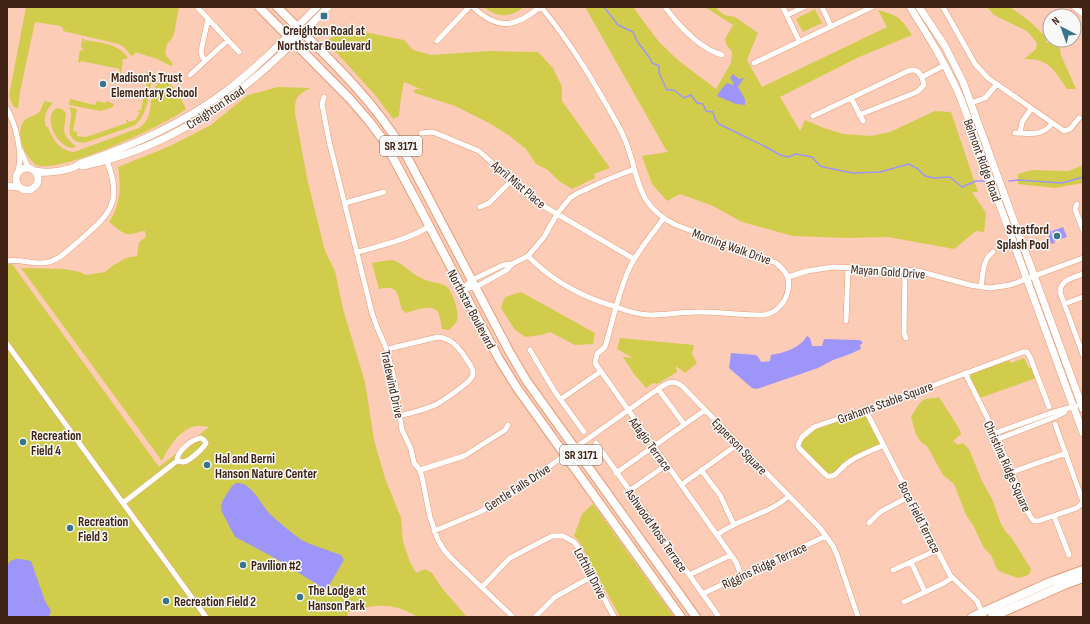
<svg xmlns="http://www.w3.org/2000/svg" width="1090" height="624" viewBox="0 0 1090 624" font-family="'Sofia Sans Condensed',sans-serif">
	<rect width="100%" height="100%" fill="#fcccb6"/>
	<!-- green -->
	<path fill="#d2cc4c" d="M26,7H179L174,34L171,40L167,44L165,54L173,64L171,66L157,59L135,52V54L131,56L125,48L119,44L63,31V28L60,26L35,22L20,92L18,109L13,106L9,96Z
		M484,7H523V8C509,18 498,18 484,7Z
		M585,7H633L659,42L679,61L716,89L731,63L732,52L726,44L725,39L733,25L705,7H715L724,15L735,17L758,33L747,60L762,87L887,27L878,10C899,16 900,17 912,35L859,57L780,97L800,131L805,120L824,128L843,134L871,136L890,132L935,111L951,112L978,192H972L986,213L984,232L976,231L954,249L888,237L848,238L793,236L742,222L713,206L680,194L667,201L652,184L642,156L668,152L665,148Z
		M987,7H1010L1028,20L1044,35L1047,43H1052L1060,48L1061,55L1076,89H1067C1054,70 1049,58 1024,59L1036,49L1037,43L1027,31L994,15Z
		M815,9L822,23L803,32L796,19Z
		M349,29L404,40L413,50L431,55L489,51L538,52L553,68L562,87V101L610,168L594,174L595,178L572,189L559,181L548,170L536,164L526,149L511,137L491,124L455,106L415,93L413,91L417,89L423,90L404,82L401,97L399,116L393,119L376,96L326,41L338,34L349,36Z
		M82,39H84V45L85,40C101,43 118,43 128,58L122,60V61L123,62L120,76H118L120,69L81,61L80,63L78,62L80,50L83,51V49L81,47Z
		M147,72L152,74L153,76C149,91 148,118 133,126L87,142C78,144 73,141 69,133H70C68,123 74,117 69,107L77,109L73,131L77,132V136L85,137L89,136L127,123L126,121L127,119L129,122L135,120L140,113L137,110H141L148,77L145,75Z
		M163,81C174,82 182,100 186,109C166,125 58,175 36,165C25,156 15,136 23,122C26,117 34,117 39,112C42,109 42,104 45,101L53,103C46,111 43,116 46,127H48C52,139 60,151 74,152L139,128C143,125 147,121 149,115C152,105 150,84 163,81Z
		M278,87L310,88C297,96 295,96 295,113L307,178L325,251L335,271L343,309L365,382L374,440L385,478L401,518L403,542L410,562L416,573L425,569L432,573L441,587L467,617H418C392,602 376,604 348,612L347,611L348,617H7V257L159,467L209,427C205,426 201,426 197,426C180,428 168,448 162,461L21,268L65,269L80,272L86,275L105,272L112,266L126,258L137,256L139,242L146,237L145,231C140,231 137,233 132,234C123,236 116,227 109,222C121,204 121,187 118,167L170,146L211,125L248,95Z
		M70,99L95,105L97,101L106,103L107,101L114,104L113,107L101,111L69,105Z
		M57,108L62,109L66,113L64,131L66,137L76,147C60,153 40,116 57,108Z
		M1083,165V183L1055,188L1018,184V174L1032,170L1069,171Z
		M393,260C405,265 408,271 419,277C427,282 438,282 446,286C452,290 460,313 457,320C456,324 452,327 449,330L442,329C441,324 440,316 438,312C432,303 414,311 406,313L402,310C397,293 399,285 379,289L372,263L383,261Z
		M521,292L595,333L593,344L575,345L550,332L541,335L526,337L515,330L501,308L505,297Z
		M620,338L694,345L692,354L697,363L685,373L676,366L677,372L657,384L653,383L646,388L634,374L623,357L633,358L617,349Z
		M1024,358L1029,368L1031,367L1036,378L980,398L970,378L972,373L1009,360L1011,363Z
		M939,397L960,430L961,434L953,441L958,445L963,443L969,449L982,481L993,501L1001,524L1006,532L1011,537L1031,569L1030,573L1026,576L1018,578L1001,572L997,569L991,555L984,548L973,525L966,515L954,484L943,475L927,446C915,440 914,427 911,416C915,411 920,400 926,399C931,397 935,399 939,397Z
		M865,409L884,445L850,462L831,477L813,462L798,443L809,430Z
		M593,504L674,617H620L579,541L574,536L582,514Z"/>
	<!-- water -->
	<path fill="#9e95fb" d="M733,74L739,79L744,78L738,87L745,99V105L736,104L717,96L722,88L727,83L733,85L734,84L730,78Z
		M1063,227L1067,237L1055,241L1053,238L1055,243L1051,244L1049,238L1048,239L1049,237L1046,230L1050,229L1052,235H1053L1052,231Z
		M807,336L810,338L812,346H822L824,339L855,340H860L863,343L860,345L861,349L850,354L833,360L818,368L757,389L752,388L729,368L731,353L756,355L759,358L761,362L770,361L771,355C784,353 800,348 807,336Z
		M236,483C252,481 261,506 271,515C280,523 291,532 300,539C312,546 328,550 341,555L344,560L327,589L323,588L273,557L235,537L222,512L221,506L223,500L232,486Z
		M16,559H20L31,561L45,601L51,611L49,616L7,617V566L10,561Z"/>
	<g fill="none" stroke-linecap="round" stroke-linejoin="round">
		<!-- stream -->
		<path stroke="#9e95fb" stroke-width="1.5" d="M604,7L618,25L633,32L637,41L649,57L652,63L659,66V73L667,90H674L684,98L691,95L697,103L703,104L706,111L713,112L715,119L719,124L766,147L780,155L788,157L796,154L812,157L820,166L828,168L853,173L880,172L909,164L918,169L925,176L934,178L950,177L962,187L976,181H985
			M1009,181L1019,180L1062,183L1083,177"/>
		<!-- street casing -->
		<g stroke="#e79b77" stroke-width="6">
			<path id="street" d="M197,7L239,52
				M473,7C497,30 515,28 540,7
				M665,7C679,26 699,48 722,55
				M783,7L799,41
				M822,7L831,26
				M943,7L975,64L988,78L1064,131L1070,129L1079,118
				M1074,7L1083,14
				M787,15L804,7
				M437,41L469,7
				M205,61L202,56L201,51L208,19
				M754,63L872,7
				M190,75L228,40
				M922,77L945,65
				M324,97L322,104L329,141L372,313L377,327L387,350L396,387L397,400L402,430L411,449L414,463L420,470L422,477L430,517L438,540L444,550L452,559L513,617
				M851,98L863,121
				M971,103L985,98L997,84
				M7,109C16,125 23,153 18,171
				M813,116L908,71C919,67 922,76 924,85L917,92L859,115
				M421,133L433,132L479,151L535,201L634,259
				M1015,133C1030,133 1043,137 1052,123
				M1020,133L1022,122L1031,109
				M21,151L27,165L31,169
				M345,203L384,192
				M1077,204L1075,209L1083,230
				M480,207L489,203L512,180
				M664,218C652,234 639,249 630,267C618,292 613,321 605,347L597,354L595,363L736,562L741,575
				M358,252C383,245 407,240 430,226
				M528,256C552,281 582,297 616,307C627,311 639,315 651,315C666,315 681,312 697,312C719,312 741,315 764,315C781,312 791,295 788,278C786,272 781,267 776,263L676,225C629,202 641,167 620,129C597,87 572,44 541,7
				M7,261C21,258 35,266 49,262C61,259 70,248 79,241C110,214 123,203 107,161
				M905,271L904,333L906,338
				M1083,274C1073,278 1061,279 1060,292L1083,355
				M788,277L807,271L833,267L918,271L970,285L990,288L1010,285L1083,258
				M981,287C983,275 982,260 993,252
				M462,289L472,280L503,265L512,264L528,256L544,237L557,214L570,198L576,194L604,181L634,169
				M462,289L476,287L508,269L512,264
				M1064,304L1083,297
				M846,321L848,268
				M7,344L206,617
				M387,350L392,348L438,337C456,339 463,354 472,368C473,371 474,374 472,377C469,383 443,401 435,405C424,410 411,413 399,416
				M530,350L555,392L584,432
				M965,373L995,433L1030,516L1034,521H1038L1077,508L1083,502L1055,424
				M658,389L684,424
				M561,399L600,372
				M865,409L950,575L977,601L984,617
				M995,433L1054,412L1076,406
				M998,439L1055,417L1065,412
				M596,443L719,617
				M884,445C871,451 855,456 845,465C839,470 835,478 827,476L799,448L798,445L802,437L814,427L921,390L1023,352H1027L1030,357L1049,407
				M420,470L464,456L505,430L508,425
				M701,470L720,495L734,525
				M1012,472L1066,453
				M616,473L705,410
				M681,485L738,444
				M629,491L666,465
				M123,503L177,461C180,461 181,462 184,462C189,461 204,448 206,443L204,440L201,438C192,439 177,451 177,461
				M1054,516L1069,555
				M869,523L880,512L910,496
				M434,531L480,512L506,497L658,389C667,383 672,379 682,386L820,528L833,546L837,555L858,617
				M717,535C739,518 768,515 789,496
				M911,562L925,592
				M893,570L937,550
				M689,575L731,555
				M482,587L510,558L552,536H563L574,542L577,546L614,617
				M702,594L826,536
				M904,602L944,583L952,578
				M535,617L555,597L593,576"/>
		</g>
		<!-- secondary casing -->
		<g stroke="#e79b77" stroke-width="8">
			<path id="secondary" d="M910,7C929,37 947,66 961,99L1083,433
				M919,7L945,46L963,82L1083,409
				M83,166C141,154 196,126 242,88C273,64 301,35 328,7
				M16 179a11 11 0 1 1 22 0a11 11 0 1 1-22 0Z
				M35,171C47,174 71,171 81,163C134,145 185,123 230,88C261,64 289,35 317,7
				M7,186L19,187"/>
		</g>
		<!-- primary casing -->
		<g stroke="#e79b77" stroke-width="10">
			<path id="primary" d="M259,7L350,99L369,121L384,141L414,197L499,359L517,388L681,617
				M277,7C322,52 371,96 404,151L509,351L526,380L696,617
				M972,617L1050,582L1083,570
				M992,617L1064,585L1083,578"/>
		</g>
		<!-- street -->
		<use href="#street" stroke="#fff" stroke-width="5"/>
		<!-- secondary -->
		<use href="#secondary" stroke="#fff" stroke-width="7"/>
		<!-- primary -->
		<use href="#primary" stroke="#fff" stroke-width="8"/>
	</g>
	<!-- markers -->
	<g fill="#38748b" stroke="#f9f9f9" stroke-width="1.5">
		<rect x="320" y="12" width="8" height="8" rx="2"/>
		<circle cx="103" cy="84" r="4"/>
		<circle cx="1057" cy="236" r="4"/>
		<circle cx="23" cy="442" r="4"/>
		<circle cx="207" cy="465" r="4"/>
		<circle cx="70" cy="528" r="4"/>
		<circle cx="243" cy="565" r="4"/>
		<circle cx="300" cy="597" r="4"/>
		<circle cx="166" cy="601" r="4"/>
	</g>
	<g text-anchor="middle" stroke-width="3" stroke-linejoin="round" paint-order="stroke">
		<!-- shield labels -->
		<g fill="#f9f9f9" stroke="#786359" stroke-width="1">
			<rect x="380" y="136" width="42" height="20" rx="3"/>
			<rect x="560" y="445" width="42" height="20" rx="3"/>
		</g>
		<g font-size="12" font-weight="bold" fill="#402314">
			<text x="401" y="150">SR 3171</text>
			<text x="581" y="459">SR 3171</text>
		</g>
		<!-- poi labels -->
		<g font-size="13" font-weight="bold" fill="#402314" stroke="#f9f9f9" text-anchor="start">
			<text x="324" y="35" text-anchor="middle">Creighton Road at<tspan x="324" dy="15">Northstar Boulevard</tspan></text>
			<text x="111" y="82">Madison's Trust<tspan x="111" dy="15">Elementary School</tspan></text>
			<text x="1049" y="234" text-anchor="end">Stratford<tspan x="1049" dy="15">Splash Pool</tspan></text>
			<text x="31" y="440">Recreation<tspan x="31" dy="15">Field 4</tspan></text>
			<text x="215" y="463">Hal and Berni<tspan x="215" dy="15">Hanson Nature Center</tspan></text>
			<text x="78" y="526">Recreation<tspan x="78" dy="15">Field 3</tspan></text>
			<text x="251" y="570">Pavilion #2</text>
			<text x="308" y="595">The Lodge at<tspan x="308" dy="15">Hanson Park</tspan></text>
			<text x="174" y="606">Recreation Field 2</text>
		</g>
		<!-- street labels -->
		<g font-size="13" fill="#402314" stroke="#f9f9f9">
			<text transform="translate(215 107) rotate(-34)" y="5">Creighton Road</text>
			<text transform="translate(983 160) rotate(70)" y="5">Belmont Ridge Road</text>
			<text transform="translate(519 184) rotate(40)" y="5">April Mist Place</text>
			<text transform="translate(732 246) rotate(20)" y="5">Morning Walk Drive</text>
			<text transform="translate(888 271) rotate(4)" y="5">Mayan Gold Drive</text>
			<text transform="translate(472 309) rotate(62)" y="5">Northstar Boulevard</text>
			<text transform="translate(393 384) rotate(78)" y="5">Tradewind Drive</text>
			<text transform="translate(885 402) rotate(-20)" y="5">Grahams Stable Square</text>
			<text transform="translate(651 444) rotate(54)" y="5">Adagio Terrace</text>
			<text transform="translate(740 446) rotate(46)" y="5">Epperson Square</text>
			<text transform="translate(1008 466) rotate(66)" y="5">Christina Ridge Square</text>
			<text transform="translate(517 487) rotate(-33)" y="5">Gentle Falls Drive</text>
			<text transform="translate(920 517) rotate(63)" y="5">Boca Field Terrace</text>
			<text transform="translate(657 530) rotate(55)" y="5">Ashwood Moss Terrace</text>
			<text transform="translate(764 565) rotate(-25)" y="5">Riggins Ridge Terrace</text>
			<text transform="translate(591 573) rotate(62)" y="5">Lofthill Drive</text>
		</g>
	</g>
	<!-- border -->
	<rect width="1090" height="624" fill="none" stroke="#402314" stroke-width="16"/>
	<!-- north arrow -->
	<g transform="translate(1062 28) rotate(319)"><circle r="19" fill="#f9f9f9" stroke="#afa39d"/>
	<path d="M0-3L7 15L0 10L-7 15Z" fill="#38748b"/>
	<text y="-6" font-size="11" font-weight="bold" text-anchor="middle" fill="#402314">N</text>
	</g>
</svg>
